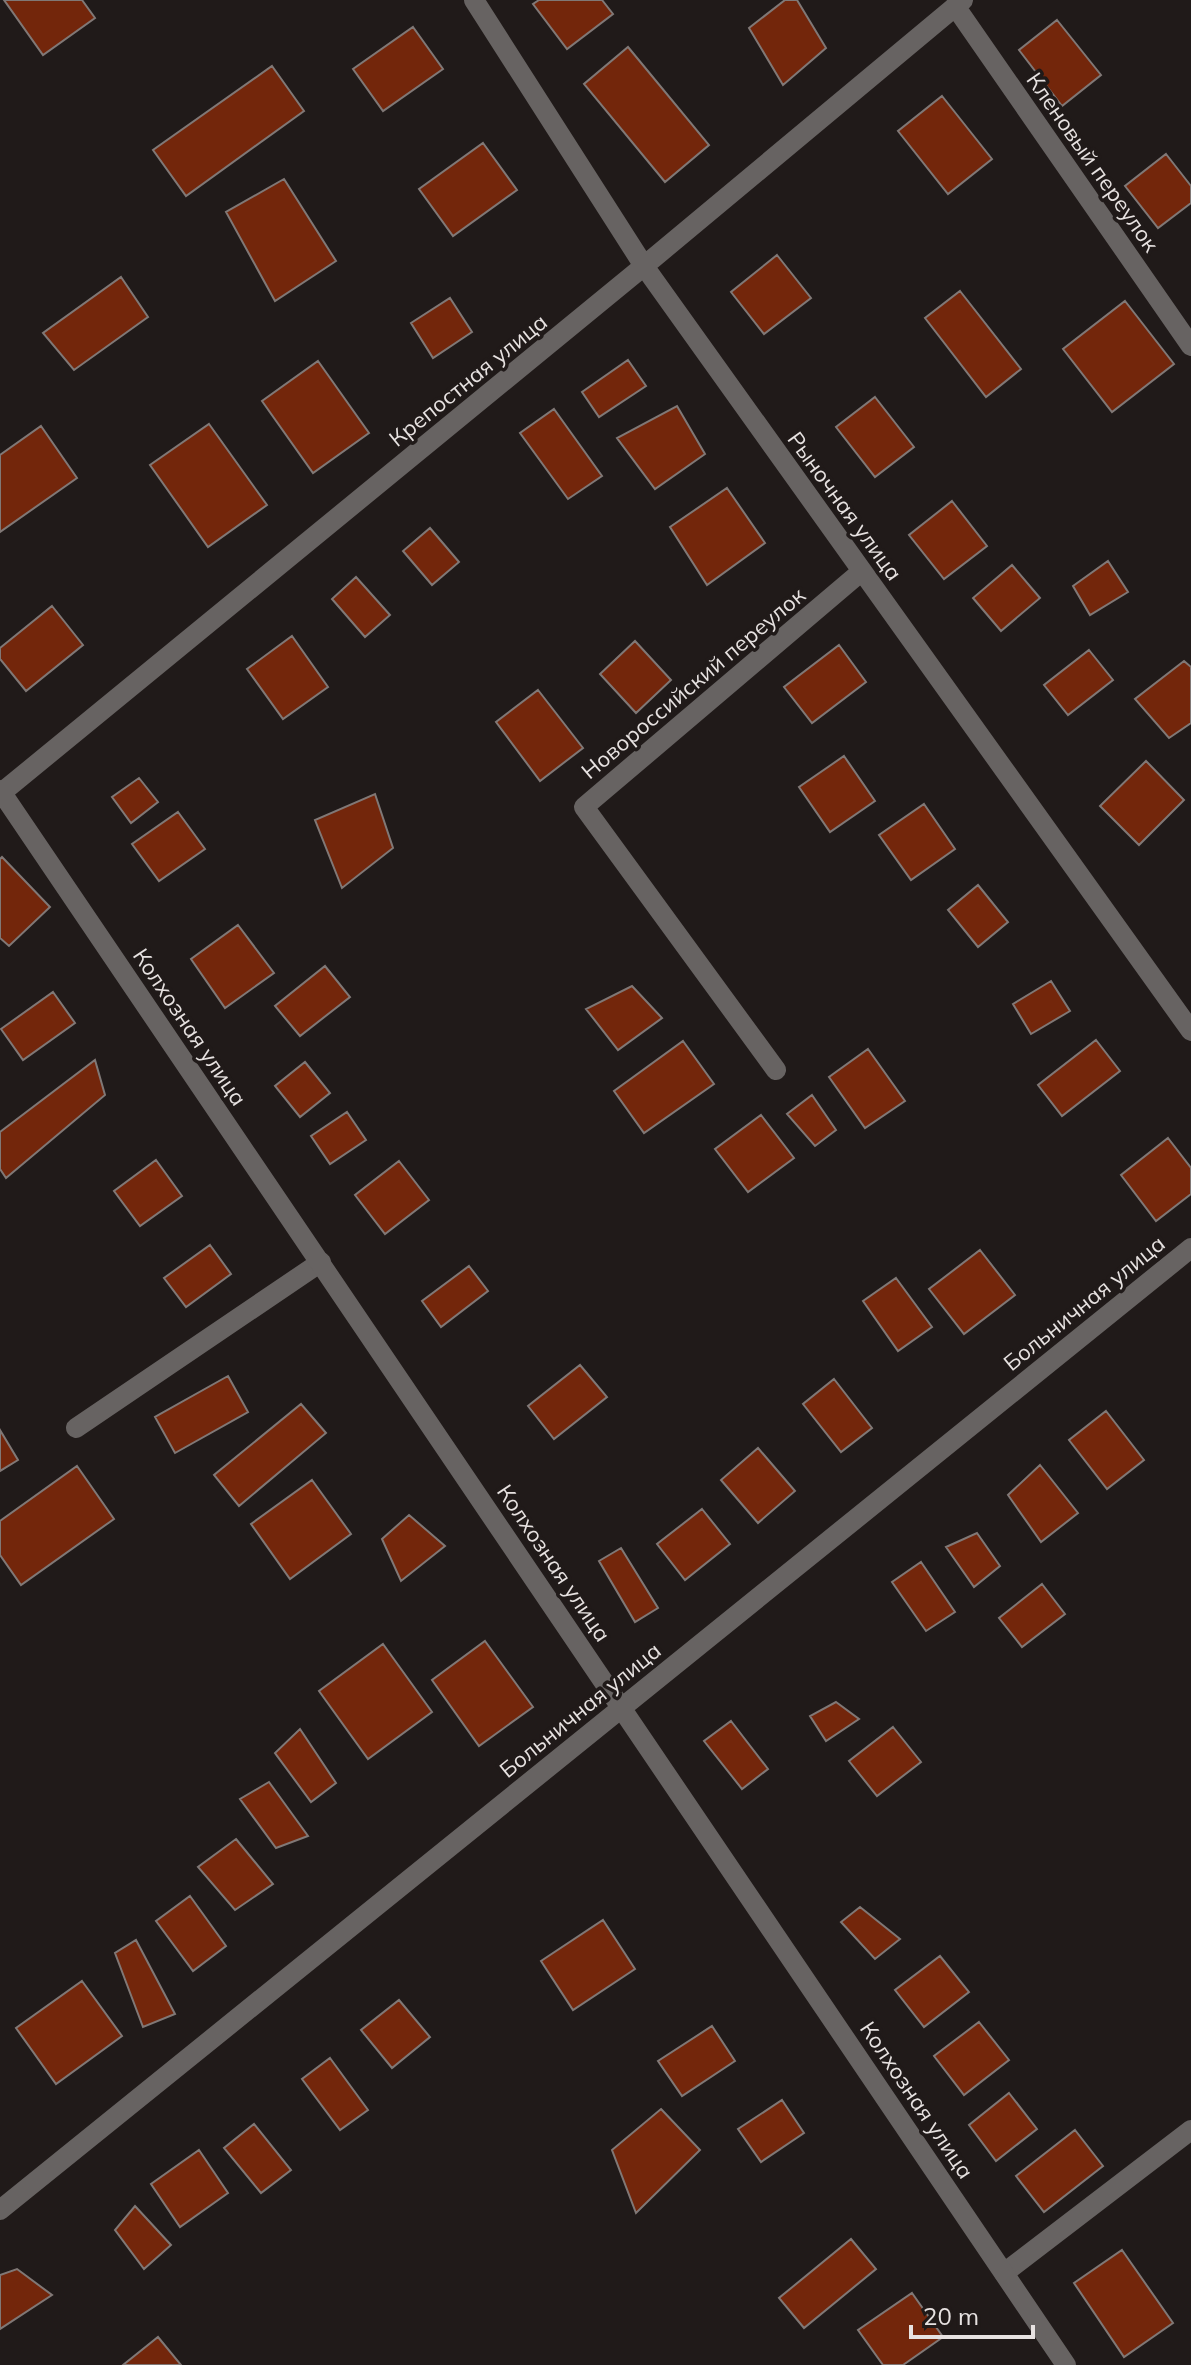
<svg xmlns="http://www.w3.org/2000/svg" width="1191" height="2365" viewBox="0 0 1191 2365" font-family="Mulish,sans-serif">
	<rect width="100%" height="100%" fill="#201a19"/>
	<!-- building -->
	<path fill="#73260b" stroke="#807876" stroke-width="2" d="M4,0H82L95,18L43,55Z
		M539,0H602L613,14L567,49L533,4Z
		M785,0H797L826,48L783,85L749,28Z
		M1057,20L1101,75L1062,106L1019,50Z
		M413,27L443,69L383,111L353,69Z
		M628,47L709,145L665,182L584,84Z
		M272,66L304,111L186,196L153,150Z
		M942,96L992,159L948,194L898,131Z
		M483,143L517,190L453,236L419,189Z
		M1166,154L1191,186V203L1158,228L1125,186Z
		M284,179L336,261L275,301L226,212Z
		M777,255L811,298L764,334L731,292Z
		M121,277L148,317L74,370L43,333Z
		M960,291L1021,369L986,397L925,318Z
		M450,298L472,332L433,358L411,323Z
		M1125,301L1174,364L1112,412L1063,349Z
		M628,360L646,386L599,417L582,392Z
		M318,361L369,433L313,473L262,401Z
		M875,397L914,447L875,477L836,427Z
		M677,406L705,454L655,489L617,438Z
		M554,409L602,476L568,499L520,433Z
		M209,424L267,505L208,547L150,465Z
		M41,426L77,478L0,532V455Z
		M727,488L765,543L707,585L670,527Z
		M952,501L987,546L944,579L909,535Z
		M430,528L459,562L432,585L403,551Z
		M1108,561L1128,592L1090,615L1073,586Z
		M1012,565L1040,598L1001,631L973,598Z
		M356,577L390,615L365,637L332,599Z
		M52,606L83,645L26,691L0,659V648Z
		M292,636L328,687L283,719L247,669Z
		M635,641L671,680L636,713L600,674Z
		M839,645L866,682L812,723L784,687Z
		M1089,650L1113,680L1068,715L1044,685Z
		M1184,661L1191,667V723L1169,738L1135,699Z
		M538,690L583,748L540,781L496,722Z
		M844,756L875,801L830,832L799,787Z
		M1146,761L1184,800L1139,845L1100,806Z
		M139,778L158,802L131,823L112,797Z
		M375,794L393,848L342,888L315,820Z
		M924,804L955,849L911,880L879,835Z
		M178,812L205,849L159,881L132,844Z
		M2,857L50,907L9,946L0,938V859Z
		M978,885L1008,922L978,947L948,910Z
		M238,925L274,973L225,1008L191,959Z
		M325,966L350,997L300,1036L275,1006Z
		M1051,981L1070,1011L1031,1034L1013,1004Z
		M632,986L662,1018L618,1050L586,1009Z
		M53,992L75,1023L23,1060L1,1029Z
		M1096,1040L1120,1071L1062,1116L1038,1085Z
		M683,1041L714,1084L644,1133L614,1091Z
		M868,1049L905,1101L865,1128L829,1077Z
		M95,1060L105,1095L6,1178L0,1169V1132Z
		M305,1062L330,1093L300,1117L275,1086Z
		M812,1095L836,1130L815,1146L787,1114Z
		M347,1112L366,1140L330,1164L311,1136Z
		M761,1115L794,1158L748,1192L715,1149Z
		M1168,1138L1191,1168V1194L1156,1221L1121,1175Z
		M156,1160L182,1196L140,1226L114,1191Z
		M399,1161L429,1200L385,1234L355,1195Z
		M210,1245L231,1274L186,1307L164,1278Z
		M980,1250L1015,1295L964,1334L929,1289Z
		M469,1266L488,1291L441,1327L422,1301Z
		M896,1278L932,1327L898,1351L863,1301Z
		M580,1365L607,1397L554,1439L528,1406Z
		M228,1376L248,1412L175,1453L155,1417Z
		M834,1379L872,1428L841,1452L803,1404Z
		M301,1404L326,1433L239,1506L214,1475Z
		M1106,1411L1144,1460L1107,1489L1069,1440Z
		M0,1430L18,1460L0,1471Z
		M758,1448L795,1491L758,1523L721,1480Z
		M1040,1465L1078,1513L1041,1542L1008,1495Z
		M77,1466L114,1519L21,1585L0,1555V1521Z
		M312,1480L351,1534L290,1579L251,1524Z
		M702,1509L730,1544L685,1580L657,1544Z
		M409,1515L445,1546L401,1581L382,1539Z
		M977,1533L1000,1566L974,1587L946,1547Z
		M621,1548L658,1608L635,1622L599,1561Z
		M921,1562L955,1612L926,1631L892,1582Z
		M1042,1584L1065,1614L1022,1647L999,1618Z
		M485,1641L533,1707L479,1746L432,1680Z
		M383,1644L432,1712L368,1759L319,1691Z
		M836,1702L859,1719L826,1741L810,1716Z
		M731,1721L768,1769L742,1789L704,1741Z
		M893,1727L921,1762L877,1796L849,1761Z
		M300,1729L336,1783L311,1802L275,1753Z
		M269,1782L308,1836L276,1848L240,1799Z
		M236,1839L273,1884L235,1910L198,1867Z
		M190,1896L226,1946L193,1971L156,1921Z
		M860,1907L900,1939L875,1959L841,1922Z
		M603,1920L635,1969L573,2010L541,1961Z
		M136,1940L175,2014L143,2027L115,1953Z
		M940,1956L969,1992L924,2027L895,1990Z
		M82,1981L122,2036L56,2084L16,2028Z
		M399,2000L430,2037L392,2068L361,2030Z
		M979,2022L1009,2060L964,2095L934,2056Z
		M712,2026L735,2061L682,2096L658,2061Z
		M330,2058L368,2110L340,2130L302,2079Z
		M1009,2093L1037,2129L996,2161L969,2125Z
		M782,2100L804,2133L761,2162L738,2129Z
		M661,2109L700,2150L636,2213L612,2150Z
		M254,2124L291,2170L261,2193L224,2148Z
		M1075,2130L1103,2166L1044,2212L1016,2176Z
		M199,2150L228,2193L180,2227L151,2184Z
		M135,2206L171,2245L144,2269L115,2230Z
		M851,2239L876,2269L804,2328L779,2298Z
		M1122,2250L1173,2323L1124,2357L1074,2283Z
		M17,2269L52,2295L0,2329V2275Z
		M912,2293L943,2337L903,2365H883L858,2330Z
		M158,2337L181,2365H123Z"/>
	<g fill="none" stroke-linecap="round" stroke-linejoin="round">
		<!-- service -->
		<path stroke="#676362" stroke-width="20" d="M76,1428L321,1262
			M1004,2273L1191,2130"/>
		<!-- minor -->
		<path stroke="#676362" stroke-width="20" d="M474,0L644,266L1191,1031
			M955,6L1191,346
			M0,790L1066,2365
			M0,794L644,266L963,0
			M776,1070L584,807L862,571
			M0,2210L1191,1248"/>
	</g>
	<g text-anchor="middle" stroke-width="7" stroke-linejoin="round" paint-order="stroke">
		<!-- street labels -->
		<g font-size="22" fill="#e7e2e1" stroke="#201a19">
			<text transform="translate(1093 162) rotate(55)" y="8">Кленовый переулок</text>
			<text transform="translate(468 380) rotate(-39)" y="8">Крепостная улица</text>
			<text transform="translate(845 506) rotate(54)" y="8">Рыночная улица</text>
			<text transform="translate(693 683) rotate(-40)" y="8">Новороссийский переулок</text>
			<text transform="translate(190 1027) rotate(56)" y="8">Колхозная улица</text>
			<text transform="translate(1084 1303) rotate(-39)" y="8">Больничная улица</text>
			<text transform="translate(554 1563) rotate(56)" y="8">Колхозная улица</text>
			<text transform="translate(580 1710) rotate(-39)" y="8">Больничная улица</text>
			<text transform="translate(917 2100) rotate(56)" y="8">Колхозная улица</text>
		</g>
	</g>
	<!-- scale -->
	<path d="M911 2325v12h122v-12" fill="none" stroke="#e7e2e1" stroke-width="4"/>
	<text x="923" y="2325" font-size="24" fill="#e7e2e1" stroke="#201a19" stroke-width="6" paint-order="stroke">20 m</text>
</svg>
